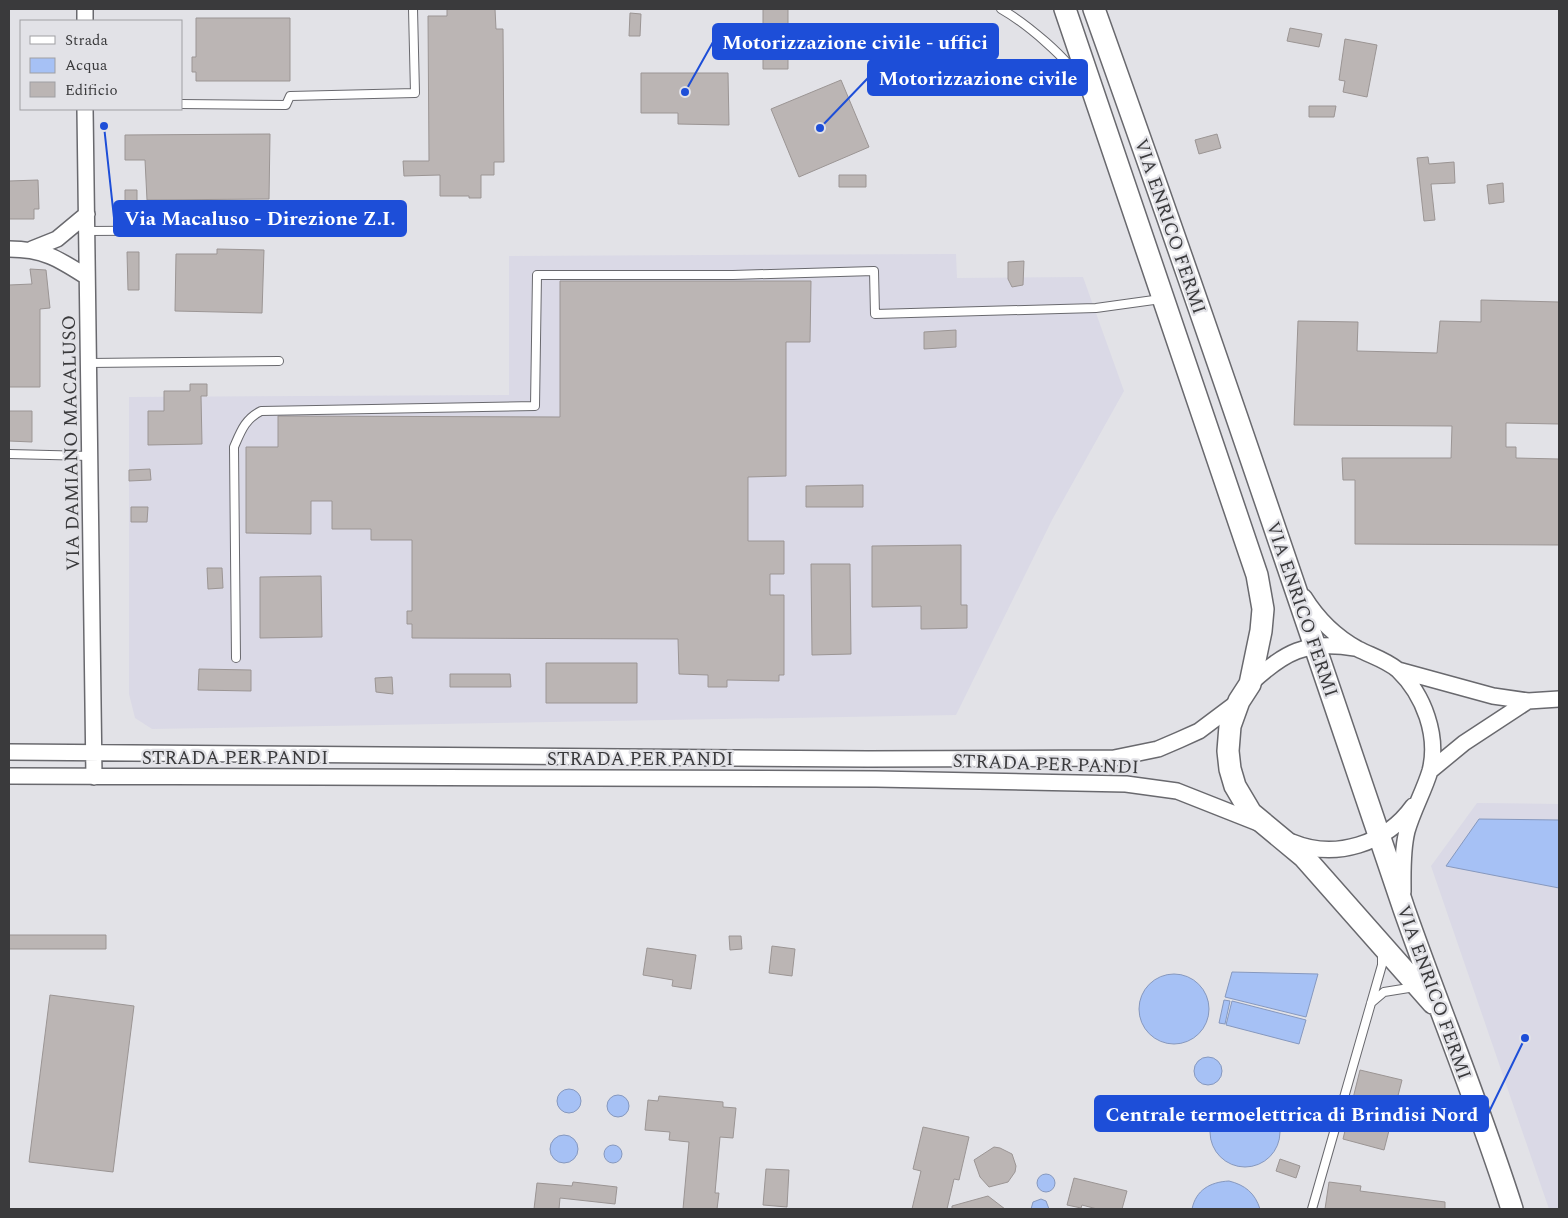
<svg xmlns="http://www.w3.org/2000/svg" width="1568" height="1218" viewBox="0 0 1568 1218" font-family="Spectral,serif">
	<rect width="100%" height="100%" fill="#e2e2e7"/>
	<!-- built -->
	<path fill="#dad9e6" d="M956,254L957,278L1083,277L1124,391L1052,520L956,715L152,729L135,718L129,694V397L509,395V256Z
		M1477,803L1559,804V1209H1549L1431,866Z"/>
	<!-- water -->
	<path fill="#a6c1f5" stroke="#8698be" d="M1479,819L1559,820V888L1446,866Z
		M1232,972L1318,974L1306,1017L1225,997Z
		M1139 1009a35 35 0 1 1 70 0a35 35 0 1 1-70 0Z
		M1224,1000L1230,1001L1225,1024L1219,1023Z
		M1232,1001L1306,1020L1299,1044L1226,1025Z
		M1194 1071a14 14 0 1 1 28 0a14 14 0 1 1-28 0Z
		M557 1101a12 12 0 1 1 24 0a12 12 0 1 1-24 0Z
		M607 1106a11 11 0 1 1 22 0a11 11 0 1 1-22 0Z
		M1210 1132a35 35 0 1 1 70 0a35 35 0 1 1-70 0Z
		M550 1149a14 14 0 1 1 28 0a14 14 0 1 1-28 0Z
		M604 1154a9 9 0 1 1 18 0a9 9 0 1 1-18 0Z
		M1037 1183a9 9 0 1 1 18 0a9 9 0 1 1-18 0Z
		M1229,1181C1245,1185 1255,1193 1260,1209H1192C1196,1190 1210,1182 1229,1181Z
		M1041,1199L1046,1201L1049,1209H1031L1033,1202Z"/>
	<!-- building -->
	<path fill="#bbb5b4" stroke="#9b9594" d="M447,9H495L496,29H503L504,162H494V175H481V198H469V196H440V175L404,176L403,161H429L428,16H447Z
		M763,9H788V69H763Z
		M630,13L641,14L640,36H629Z
		M196,18H290V81H196V72H192V57H196Z
		M1290,28L1322,34L1319,47L1287,41Z
		M1345,39L1377,45L1367,97L1343,92L1345,81L1339,80Z
		M641,73H728L729,125L678,124V113H641Z
		M841,80L869,147L799,177L771,109Z
		M1309,106H1336L1334,117H1309Z
		M270,134L269,199L147,200L145,160H125V135Z
		M1217,134L1221,148L1199,154L1195,140Z
		M1428,157L1429,164L1454,162L1455,183L1431,184L1435,220L1424,221L1417,158Z
		M839,175H866V187H839Z
		M38,180L39,209H34V219H9V181Z
		M1503,183L1504,202L1489,204L1487,185Z
		M125,190H137V206H125Z
		M217,249L264,250L262,313L175,311L176,254H217Z
		M127,252H139V290H128Z
		M1024,261L1023,285L1012,287L1008,279V262Z
		M30,269L46,270L50,308L40,309V387H9V285L32,284Z
		M560,281H811L810,342H786V476L748,477V541H784V574H770V595H784V675H779V681L727,680V687H708V675L679,674L678,639L412,638V624H407V611H412V540H371V529H332V501H311V534L246,533V447H278V416L560,417Z
		M1481,300L1559,302V424L1506,423V447H1516V458L1559,459V545L1355,544V480H1343L1342,458H1451L1452,426L1294,425L1298,321L1358,322L1357,351L1437,353L1440,321L1481,322Z
		M956,330V347L924,349V332Z
		M190,384H207V396H201L202,444L148,445V411H164V391H190Z
		M9,411H32V442L9,441Z
		M150,469L151,480L129,481V470Z
		M863,485V507H806V486Z
		M131,507H148L147,522H131Z
		M961,545V605H967V628L921,629V606L872,607V546Z
		M811,564H850L851,654L812,655Z
		M207,568H222L223,588L208,589Z
		M321,576L322,637L260,638V577Z
		M546,663H637V703H546Z
		M199,669L251,670V691L198,690Z
		M450,674H510L511,687H450Z
		M392,677L393,694L376,692L375,678Z
		M9,935H106V949H9Z
		M729,936H741L742,949L730,950Z
		M772,946L795,949L792,976L769,973Z
		M647,948L696,955L691,989L672,986L673,980L643,975Z
		M50,995L134,1006L113,1172L29,1162Z
		M1360,1070L1402,1080L1384,1150L1343,1139Z
		M659,1096L723,1102V1107L736,1108L733,1138L720,1137L715,1193H719L717,1209H683L689,1142L669,1140L670,1132L645,1130L648,1100L658,1101Z
		M923,1127L969,1137L959,1180L954,1179L947,1209H912L921,1171L913,1169Z
		M994,1147L1000,1148L1012,1154L1016,1166L1015,1172L1008,1182L989,1187L980,1177L974,1160Z
		M1280,1159L1300,1166L1296,1178L1276,1171Z
		M766,1169L789,1170L787,1207L763,1205Z
		M1074,1178L1127,1191L1122,1209H1097L1082,1205L1081,1208L1067,1205Z
		M573,1182L617,1187L615,1204L560,1198L559,1209H534L537,1183L572,1186Z
		M1329,1182L1361,1186L1360,1191L1445,1202V1209H1325Z
		M988,1196L1005,1209H952V1206Z"/>
	<g fill="none" stroke-linecap="round" stroke-linejoin="round">
		<!-- lane casing -->
		<g stroke="#69696e" stroke-width="10">
			<path id="lane" d="M1001,9C1024,22 1070,59 1081,83
				M181,104L286,105L290,96L415,93L413,9
				M87,231L272,230
				M89,363L279,361
				M9,454L90,456
				M236,658L234,447C241,431 245,419 261,411L535,406L537,275H733L874,271L875,314L1096,308L1161,299
				M1371,1003L1384,992L1415,987
				M1312,1209L1382,965V953"/>
		</g>
		<!-- street casing -->
		<g stroke="#69696e" stroke-width="18">
			<path id="street" d="M85,9V21
				M85,109L94,777
				M9,249C44,249 59,259 87,277
				M32,249L57,239L87,214
				M1304,597C1317,618 1336,637 1358,649C1372,656 1386,660 1398,670C1424,695 1439,736 1430,771C1424,791 1413,810 1407,831C1402,851 1403,872 1403,892
				M1398,670L1493,696L1528,701L1559,699
				M1250,684C1284,652 1306,640 1355,648
				M9,752L868,759L1114,758L1158,749L1179,740L1199,731L1239,701
				M1430,771L1464,743L1528,701
				M9,776L876,779L1126,784L1177,791L1258,823
				M1292,842C1335,860 1386,844 1413,806"/>
		</g>
		<!-- secondary casing -->
		<g stroke="#69696e" stroke-width="24">
			<path id="secondary" d="M1065,9L1257,575L1263,609L1261,631L1250,684L1239,701L1230,726L1228,751L1230,769L1235,786L1251,813L1304,857L1433,1003
				M1094,9C1201,308 1302,608 1404,909C1439,1009 1480,1108 1512,1209"/>
		</g>
		<!-- lane -->
		<use href="#lane" stroke="#fff" stroke-width="8"/>
		<!-- street -->
		<use href="#street" stroke="#fff" stroke-width="15"/>
		<!-- secondary -->
		<use href="#secondary" stroke="#fff" stroke-width="21"/>
	</g>
	<g text-anchor="middle" stroke-width="4.5" stroke-linejoin="round" paint-order="stroke">
		<!-- street labels -->
		<g font-size="19" fill="#3a3a3c" stroke="#e2e2e7">
			<text transform="translate(1171 226) rotate(71)" y="7">VIA ENRICO FERMI</text>
			<text transform="translate(70 443) rotate(-91)" y="7">VIA DAMIANO MACALUSO</text>
			<text transform="translate(1303 609) rotate(71)" y="7">VIA ENRICO FERMI</text>
			<text x="235" y="764">STRADA PER PANDI</text>
			<text x="640" y="765">STRADA PER PANDI</text>
			<text transform="translate(1046 763) rotate(2)" y="7">STRADA PER PANDI</text>
			<text transform="translate(1435 992) rotate(70)" y="7">VIA ENRICO FERMI</text>
		</g>
	</g>
	<!-- callouts -->
	<path fill="none" stroke="#1d4ed8" stroke-width="2" d="M685 92L713 42M820 128L868 78M104 126L114 218M1525 1038L1488 1114"/>
	<g fill="#1d4ed8" stroke="#e2e2e7" stroke-width="2">
		<circle cx="685" cy="92" r="5"/>
		<circle cx="820" cy="128" r="5"/>
		<circle cx="104" cy="126" r="5"/>
		<circle cx="1525" cy="1038" r="5"/>
	</g>
	<g fill="#1d4ed8" stroke="#1d4ed8" stroke-width="2">
		<rect x="713" y="24" width="285" height="35" rx="5"/>
		<rect x="868" y="60" width="219" height="35" rx="5"/>
		<rect x="114" y="201" width="292" height="35" rx="5"/>
		<rect x="1095" y="1096" width="393" height="35" rx="5"/>
	</g>
	<g font-size="20" text-anchor="middle" font-weight="bold" fill="#fff">
		<text x="855" y="49">Motorizzazione civile - uffici</text>
		<text x="978" y="85">Motorizzazione civile</text>
		<text x="260" y="225">Via Macaluso - Direzione Z.I.</text>
		<text x="1292" y="1121">Centrale termoelettrica di Brindisi Nord</text>
	</g>
	<!-- border -->
	<rect width="1568" height="1218" fill="none" stroke="#3a3a3c" stroke-width="20"/>
	<!-- legend -->
	<rect x="20" y="20" width="162" height="90" fill="#e2e2e7" stroke="#9f9fa3"/>
	<rect x="30" y="36" width="25" height="8" fill="#ffffff" stroke="#9f9fa3"/>
	<text x="65" y="45" font-size="15" fill="#3a3a3c">Strada</text>
	<rect x="30" y="58" width="25" height="15" fill="#a6c1f5" stroke="#9f9fa3"/>
	<text x="65" y="70" font-size="15" fill="#3a3a3c">Acqua</text>
	<rect x="30" y="82" width="25" height="15" fill="#bbb5b4" stroke="#9f9fa3"/>
	<text x="65" y="95" font-size="15" fill="#3a3a3c">Edificio</text>
</svg>
